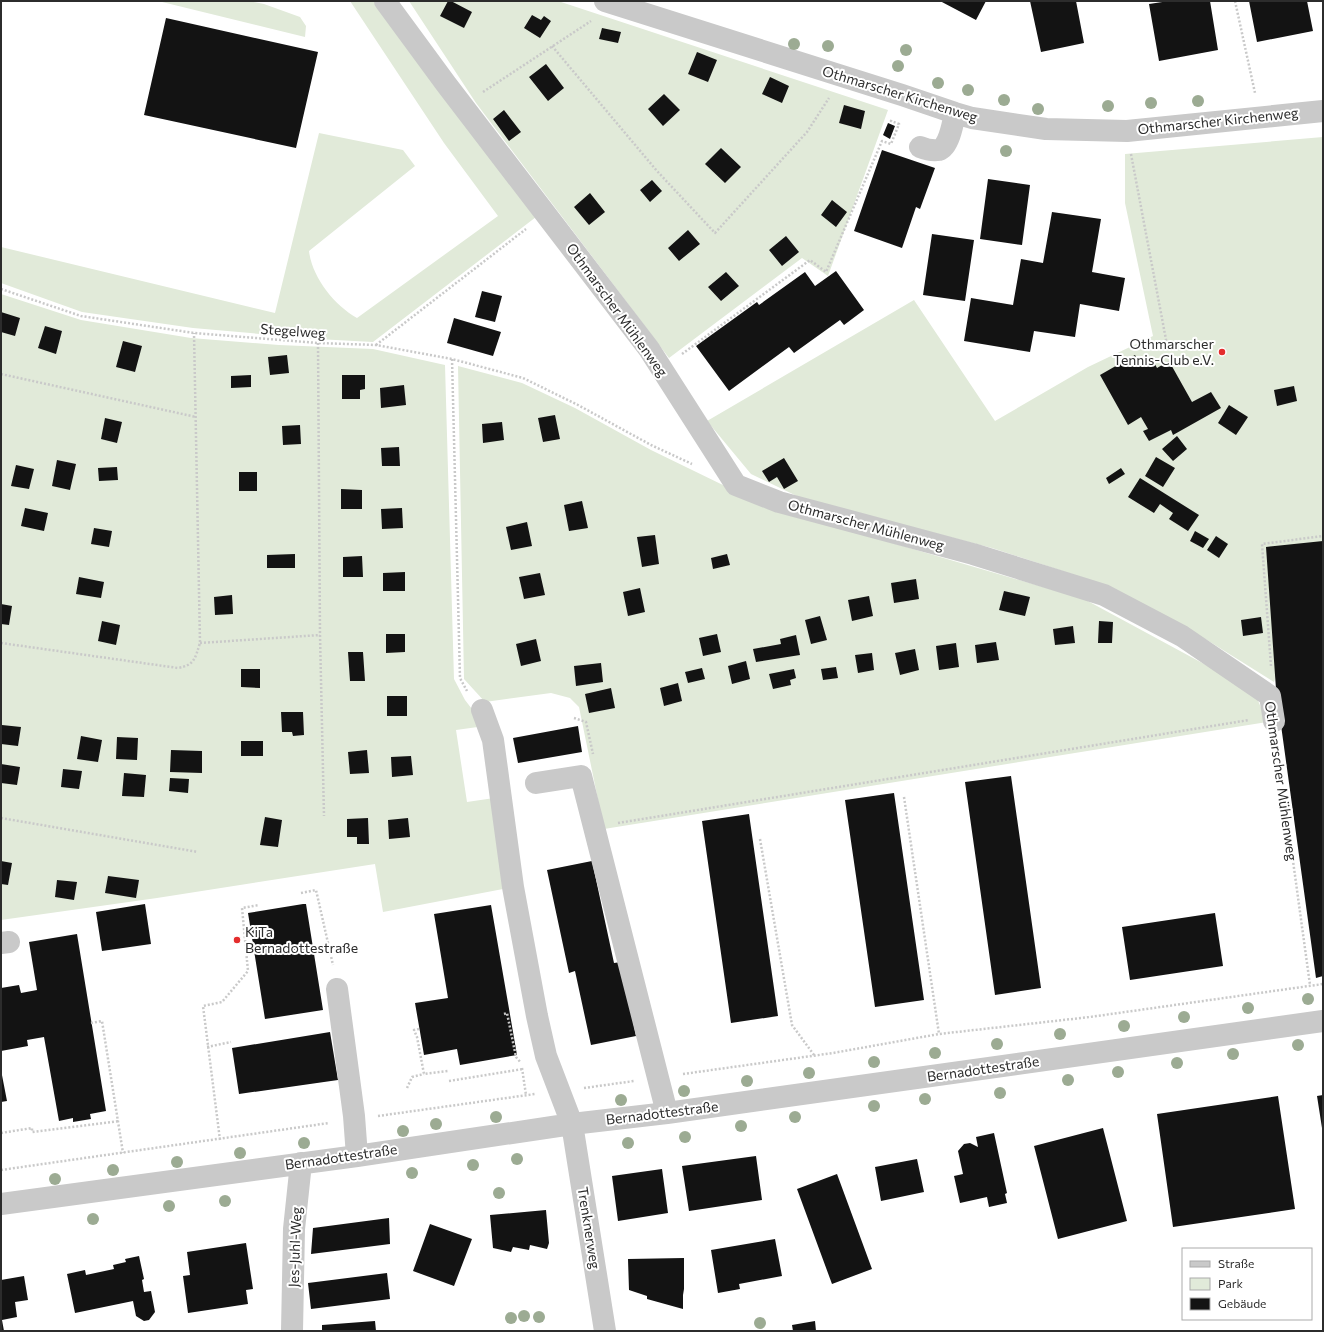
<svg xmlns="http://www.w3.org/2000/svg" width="1324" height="1332" viewBox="0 0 1324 1332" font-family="Commissioner,sans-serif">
	<rect width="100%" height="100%" fill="#fff"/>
	<!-- green -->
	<path fill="#e1ead9" d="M158,1H249L264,4L300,17L306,26L305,37Z
		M350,1H374L536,217L373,342L317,339L193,328L82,312L1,283V247L275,313L319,133L403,150L415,166L309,251C312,277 334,305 357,318L498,216L444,143Z
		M409,1H558L888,110L828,276L802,258L669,358L476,103Z
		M1323,137V545L1274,682L1207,640L1087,579L992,548L803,499L751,474L707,421L914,300L995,421L1088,367L1153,336L1125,203V154Z
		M1,294L81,320L191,338L279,345L373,349L445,365L454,679L465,700L485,726L456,730L467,802L501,797L503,889L383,912L375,864L157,898L1,920Z
		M458,366L522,383L575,408L651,450L766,506L1084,599L1254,691L1267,722L604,829L579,707L570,698L551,693L485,702L464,679Z"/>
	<!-- building -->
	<path fill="#131313" d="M448,1H451L472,12L464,28L440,16Z
		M940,1H986L976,20Z
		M1030,1H1076L1084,43L1041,52Z
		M1169,1H1210L1218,50L1159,61L1149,4Z
		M1249,1H1307L1313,31L1257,42Z
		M532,15L541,20L544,16L551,21L540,38L524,28Z
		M166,18L318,52L296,148L144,115Z
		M602,28L621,32L618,43L599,39Z
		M697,52L717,60L708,82L688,74Z
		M546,64L564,88L548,101L529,77Z
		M770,77L789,86L782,103L762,94Z
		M664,94L680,110L663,126L648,109Z
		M844,105L865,111L861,129L839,123Z
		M504,110L521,132L509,141L493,119Z
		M888,123L895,126L890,139L883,135Z
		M721,148L741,167L725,183L705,164Z
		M882,150L935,168L920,209L916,207L902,248L854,231Z
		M988,179L1030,185L1022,245L980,239Z
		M652,180L662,191L650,202L640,190Z
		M590,193L605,212L589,225L574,207Z
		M832,200L847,212L836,227L821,215Z
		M1052,212L1101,219L1092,272L1125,278L1119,311L1080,304L1075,337L1034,331L1030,352L964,341L971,298L1013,305L1021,259L1043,263Z
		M688,230L700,244L679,261L668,248Z
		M932,234L974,240L965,301L923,295Z
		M786,236L799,252L782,266L769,250Z
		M836,271L864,310L844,325L840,320L794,353L789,347L729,391L696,346L757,302L759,305L805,272L815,286Z
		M726,272L739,286L721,301L708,287Z
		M482,291L502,296L495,322L475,317Z
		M1,312L20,318L15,336L1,332Z
		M454,318L501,332L493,356L447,343Z
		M45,326L62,331L56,354L38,348Z
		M123,341L142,346L135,372L116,367Z
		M287,355L289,373L270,375L268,357Z
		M1135,355L1140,364L1151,357L1157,368L1169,361L1192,402L1211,392L1221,408L1173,435L1171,430L1149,441L1143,431L1148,429L1141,417L1128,425L1100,375Z
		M251,375V387L231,388V376Z
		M342,375H365V389L360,390V399H342Z
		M404,385L406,405L381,408L380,388Z
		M1294,386L1297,401L1277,406L1274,390Z
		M1229,405L1248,417L1236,435L1218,423Z
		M555,415L560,439L543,442L538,418Z
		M105,418L122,422L117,443L101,439Z
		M502,422L504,440L483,443L482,424Z
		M300,425L301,444L283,445L282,426Z
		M1177,436L1187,449L1173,461L1162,449Z
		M399,447L400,466H382L381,448Z
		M1156,457L1175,468L1163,487L1145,476Z
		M784,458L798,481L784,489L777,477L769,482L762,471Z
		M57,460L76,464L70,490L52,486Z
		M16,465L34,469L29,489L11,486Z
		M117,467L118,480L99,481L98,468Z
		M1121,468L1125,474L1109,484L1106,478Z
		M239,472H257V491H239Z
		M1140,478L1199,515L1188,531L1169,519L1173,513L1160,504L1154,513L1128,497Z
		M341,489L362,490V509H341Z
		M582,501L588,528L569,531L564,505Z
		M25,508L48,513L44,531L21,526Z
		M402,508L403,528L382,529L381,509Z
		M527,522L532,546L511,550L506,527Z
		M94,528L112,531L109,547L91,544Z
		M1195,531L1209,539L1203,548L1190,541Z
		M655,535L659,564L642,567L637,537Z
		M1216,536L1228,544L1219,558L1207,550Z
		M1323,541V976L1316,978L1276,689L1266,547Z
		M295,554V568H267V555Z
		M727,554L730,565L713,569L711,558Z
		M362,556L363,577H343V557Z
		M405,572V591H383V573Z
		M540,573L545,595L524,599L519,577Z
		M79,577L104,582L101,598L76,594Z
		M916,579L919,599L894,603L891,583Z
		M640,588L645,612L628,616L623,592Z
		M1004,591L1030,597L1025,616L999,610Z
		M232,595L233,614L215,615L214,597Z
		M869,596L873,616L852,621L848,600Z
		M1,604L12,606L9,625L1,624Z
		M820,616L827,640L811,644L805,620Z
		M1261,617L1263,633L1243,636L1241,620Z
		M102,621L120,625L116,645L98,641Z
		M1099,621L1113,622L1112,643H1098Z
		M1073,626L1075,643L1055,645L1053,629Z
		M386,634H405V652L386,653Z
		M717,634L721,652L703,656L699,638Z
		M796,635L800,655L756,662L753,649L781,644L780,639Z
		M536,639L541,661L521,666L516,644Z
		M996,642L999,660L977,663L975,645Z
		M956,643L959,667L939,670L936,646Z
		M915,649L919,670L900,675L895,653Z
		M348,652H363L365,681H350Z
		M872,653L874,670L858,673L855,655Z
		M746,661L750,679L732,684L728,666Z
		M601,663L603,682L576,686L574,666Z
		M836,667L838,678L823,680L821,669Z
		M702,668L705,679L688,683L685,672Z
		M241,669H260V688L241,687Z
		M794,669L796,678L790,680L791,685L773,689L769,674Z
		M678,683L682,701L664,706L660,688Z
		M611,688L615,708L589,713L585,694Z
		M387,696H407V716H387Z
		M281,712H303L304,735L293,736L292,732H282Z
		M2,725L21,727L18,746L1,744Z
		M578,726L582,752L518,763L513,738Z
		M81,736L102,740L98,762L77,759Z
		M117,737L138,738L137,760L116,759Z
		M241,741H263V756H241Z
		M171,750L202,751V773L170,772Z
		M367,750L369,773L350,774L348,752Z
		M411,756L413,775L392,777L391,757Z
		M1,764L20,767L17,785L1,783Z
		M63,769L82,771L79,789L61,787Z
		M124,773L146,775L144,797L122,796Z
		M1011,776L1041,988L995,995L965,782Z
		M170,778L189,779L188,793L169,791Z
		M894,793L924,1000L875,1007L845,800Z
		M749,814L778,1016L731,1023L702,821Z
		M265,817L282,820L278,847L260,845Z
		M368,818L369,844H357V837H347V819Z
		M408,818L410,837L389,839L388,820Z
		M1,861L12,863L8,885L1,884Z
		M592,861L614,963L621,962L636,1036L591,1045L575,971L569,973L547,870Z
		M108,876L139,880L136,898L105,893Z
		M57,880L77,882L74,900L55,897Z
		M145,904L151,944L102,951L96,912Z
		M303,904H306L323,1010L265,1019L248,913Z
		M491,905L517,1055L460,1065L457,1049L424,1055L415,1003L448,998L434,914Z
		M1215,913L1223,966L1130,980L1122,927Z
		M77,934L106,1111L90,1114L91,1119L73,1122V1118L59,1121L44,1037L27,1040L28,1046L1,1051V988L19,985L21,993L37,990L29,942Z
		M330,1032L338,1080L239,1094L232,1048Z
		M1,1070L7,1101L1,1102Z
		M1323,1095V1128H1322L1317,1096Z
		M1278,1096L1295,1209L1173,1227L1157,1114Z
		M1103,1128L1127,1221L1058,1239L1034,1146Z
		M994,1133L1007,1193L1005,1194L1007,1203L989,1207L987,1197L960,1203L954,1176L963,1174L958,1151L964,1144L970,1143L978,1147L976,1137Z
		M756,1156L762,1200L689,1211L682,1166Z
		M917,1159L924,1192L881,1201L875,1167Z
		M662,1169L668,1213L618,1221L612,1176Z
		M837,1174L872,1269L832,1284L797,1189Z
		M546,1210L549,1243L547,1249L530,1245L529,1250L513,1247L511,1252L493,1248L490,1215Z
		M389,1218L390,1244L311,1254L313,1228Z
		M430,1224L472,1239L454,1286L413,1271Z
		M775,1239L782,1276L739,1284L740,1289L718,1293L711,1250Z
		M246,1243L253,1289L246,1290L248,1304L188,1313L183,1276L190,1275L187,1252Z
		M139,1256L144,1279L142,1280L144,1292L151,1291L155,1312L149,1320L144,1321L136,1316L133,1301L75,1313L67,1274L85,1270L86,1275L114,1269L113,1265L126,1262L125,1259Z
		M684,1258V1289L683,1295V1309L647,1299V1296L629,1290L628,1259Z
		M387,1273L390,1299L311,1309L308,1283Z
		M24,1276L28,1300L15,1302L17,1317L2,1320L4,1331H1V1280Z
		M375,1321L376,1331H322V1325Z
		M815,1321L816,1331H793L792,1325Z"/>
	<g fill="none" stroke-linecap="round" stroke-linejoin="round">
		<!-- path -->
		<path stroke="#c9c9c9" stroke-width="2.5" stroke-dasharray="2 2" stroke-linecap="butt" d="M1235,1L1255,93
			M552,46L657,171L715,233L807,132L829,98
			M483,92L591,21
			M1131,154L1167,345
			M1,289L81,316L194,333L318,343L376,345L452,359L523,378L578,405L651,445L692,464
			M318,343L320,635L324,816
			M376,345L526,229
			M682,354L810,260L826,272L882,141L891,144L899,124L891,121L892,118
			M452,359L460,678L467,691
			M1,374L196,417
			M1,643L178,668C195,665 195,658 200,643L194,333
			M200,643L320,635
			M1271,666L1262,544L1323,536
			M574,718L586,722L593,754
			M1277,744L1310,985
			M904,797L939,1034
			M1,818L198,852
			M618,823L1249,720
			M760,839L792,1025L814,1055
			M301,893L316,890L333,965
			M504,1014L507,1013L516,1057L521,1063
			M91,1023L102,1021L123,1153
			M419,1029L414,1030L417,1037L424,1074L448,1071
			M207,1047L231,1042
			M522,1068L526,1095
			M683,1074L833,1053L939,1034L1090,1017L1323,984
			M449,1081L523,1069
			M407,1088L412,1077L424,1074
			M584,1088L634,1081
			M378,1116L535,1094
			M1,1133L32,1128V1132L119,1121
			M220,1140L203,1006L222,1002L248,971L242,908L259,905
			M1,1170L329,1123"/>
		<!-- minor -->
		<path stroke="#c9c9c9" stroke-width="22" d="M385,1L446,84L649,349L736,485L779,502L973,554L1104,595L1182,636L1270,696L1274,721
			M605,1L902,95L955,113L972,118L1046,129L1127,131L1323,111
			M920,147C925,149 933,151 939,150C949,147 953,123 955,113
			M482,710L493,740L513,887L537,1016L546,1056L572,1124L605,1331
			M536,783L581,776L667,1113
			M1,943L9,942
			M337,989L354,1116L357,1156
			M1,1204L357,1156L572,1124L667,1113L1323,1021
			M292,1331L294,1229L301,1163"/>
	</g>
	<!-- trees -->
	<g fill="#9cab93">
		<circle cx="794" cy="44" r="6"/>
		<circle cx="828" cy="46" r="6"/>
		<circle cx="906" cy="50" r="6"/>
		<circle cx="898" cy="66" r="6"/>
		<circle cx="938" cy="83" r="6"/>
		<circle cx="968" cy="90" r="6"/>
		<circle cx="1004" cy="100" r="6"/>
		<circle cx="1198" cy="101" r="6"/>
		<circle cx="1151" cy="103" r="6"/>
		<circle cx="1108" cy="106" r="6"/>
		<circle cx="1038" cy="109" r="6"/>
		<circle cx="1006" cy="151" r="6"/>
		<circle cx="1308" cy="999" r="6"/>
		<circle cx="1248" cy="1008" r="6"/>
		<circle cx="1184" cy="1017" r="6"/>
		<circle cx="1124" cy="1026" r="6"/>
		<circle cx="1060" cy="1034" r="6"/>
		<circle cx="997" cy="1044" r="6"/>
		<circle cx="1298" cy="1045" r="6"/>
		<circle cx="935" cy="1053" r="6"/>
		<circle cx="1233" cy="1054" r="6"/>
		<circle cx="874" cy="1062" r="6"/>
		<circle cx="1177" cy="1063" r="6"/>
		<circle cx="1118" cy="1072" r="6"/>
		<circle cx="809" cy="1073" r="6"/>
		<circle cx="1068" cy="1080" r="6"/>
		<circle cx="747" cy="1081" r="6"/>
		<circle cx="684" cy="1091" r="6"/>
		<circle cx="1000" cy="1093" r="6"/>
		<circle cx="925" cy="1099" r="6"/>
		<circle cx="621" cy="1100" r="6"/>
		<circle cx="874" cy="1106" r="6"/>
		<circle cx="496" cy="1117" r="6"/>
		<circle cx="795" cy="1117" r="6"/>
		<circle cx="436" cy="1124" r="6"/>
		<circle cx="741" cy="1126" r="6"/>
		<circle cx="403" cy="1131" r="6"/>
		<circle cx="685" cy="1137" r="6"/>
		<circle cx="304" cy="1143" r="6"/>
		<circle cx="628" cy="1143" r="6"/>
		<circle cx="240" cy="1153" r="6"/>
		<circle cx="517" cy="1159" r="6"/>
		<circle cx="177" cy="1162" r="6"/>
		<circle cx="473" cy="1165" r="6"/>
		<circle cx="113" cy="1170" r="6"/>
		<circle cx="412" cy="1173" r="6"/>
		<circle cx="55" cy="1179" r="6"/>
		<circle cx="499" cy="1193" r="6"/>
		<circle cx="225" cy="1201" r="6"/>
		<circle cx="169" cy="1206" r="6"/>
		<circle cx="93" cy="1219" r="6"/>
		<circle cx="524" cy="1316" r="6"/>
		<circle cx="539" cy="1317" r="6"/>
		<circle cx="511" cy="1318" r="6"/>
		<circle cx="760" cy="1323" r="6"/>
	</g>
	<!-- markers -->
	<g fill="#e42d2d" stroke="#fff" stroke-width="1.5">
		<circle cx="1222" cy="352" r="4"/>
		<circle cx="237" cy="940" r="4"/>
	</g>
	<g text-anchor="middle" stroke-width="4" stroke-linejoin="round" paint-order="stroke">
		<!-- street labels -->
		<g font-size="14" fill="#2c2c2c" stroke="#fff">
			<text transform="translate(900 94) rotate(17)" y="5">Othmarscher Kirchenweg</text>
			<text transform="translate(1218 121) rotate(-6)" y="5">Othmarscher Kirchenweg</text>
			<text transform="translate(617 310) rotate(54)" y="5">Othmarscher Mühlenweg</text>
			<text transform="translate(293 331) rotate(4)" y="5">Stegelweg</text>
			<text transform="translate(866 525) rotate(15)" y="5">Othmarscher Mühlenweg</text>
			<text transform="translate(1281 781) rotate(82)" y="5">Othmarscher Mühlenweg</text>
			<text transform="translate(983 1069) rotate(-8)" y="5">Bernadottestraße</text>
			<text transform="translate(662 1113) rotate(-7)" y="5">Bernadottestraße</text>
			<text transform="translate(341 1157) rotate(-8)" y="5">Bernadottestraße</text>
			<text transform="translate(589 1228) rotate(81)" y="5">Trenknerweg</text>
			<text transform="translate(295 1247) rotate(-88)" y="5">Jes-Juhl-Weg</text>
		</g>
		<!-- poi labels -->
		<g font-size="14" fill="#2c2c2c" stroke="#fff" text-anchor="end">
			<text x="1214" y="349">Othmarscher<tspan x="1214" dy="16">Tennis-Club e.V.</tspan></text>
			<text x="245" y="937" text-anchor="start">KiTa<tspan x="245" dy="16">Bernadottestraße</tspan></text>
		</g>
	</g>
	<!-- border -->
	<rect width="1324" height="1332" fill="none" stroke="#2c2c2c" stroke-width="4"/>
	<!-- legend -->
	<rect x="1182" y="1248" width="130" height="72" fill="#ffffff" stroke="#ababab"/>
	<rect x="1190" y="1261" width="20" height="6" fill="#c9c9c9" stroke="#ababab"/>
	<text x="1218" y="1268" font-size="12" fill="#2c2c2c">Straße</text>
	<rect x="1190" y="1278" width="20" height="12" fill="#e1ead9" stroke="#ababab"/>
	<text x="1218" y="1288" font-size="12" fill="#2c2c2c">Park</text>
	<rect x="1190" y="1298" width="20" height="12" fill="#131313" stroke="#ababab"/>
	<text x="1218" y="1308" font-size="12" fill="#2c2c2c">Gebäude</text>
</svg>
